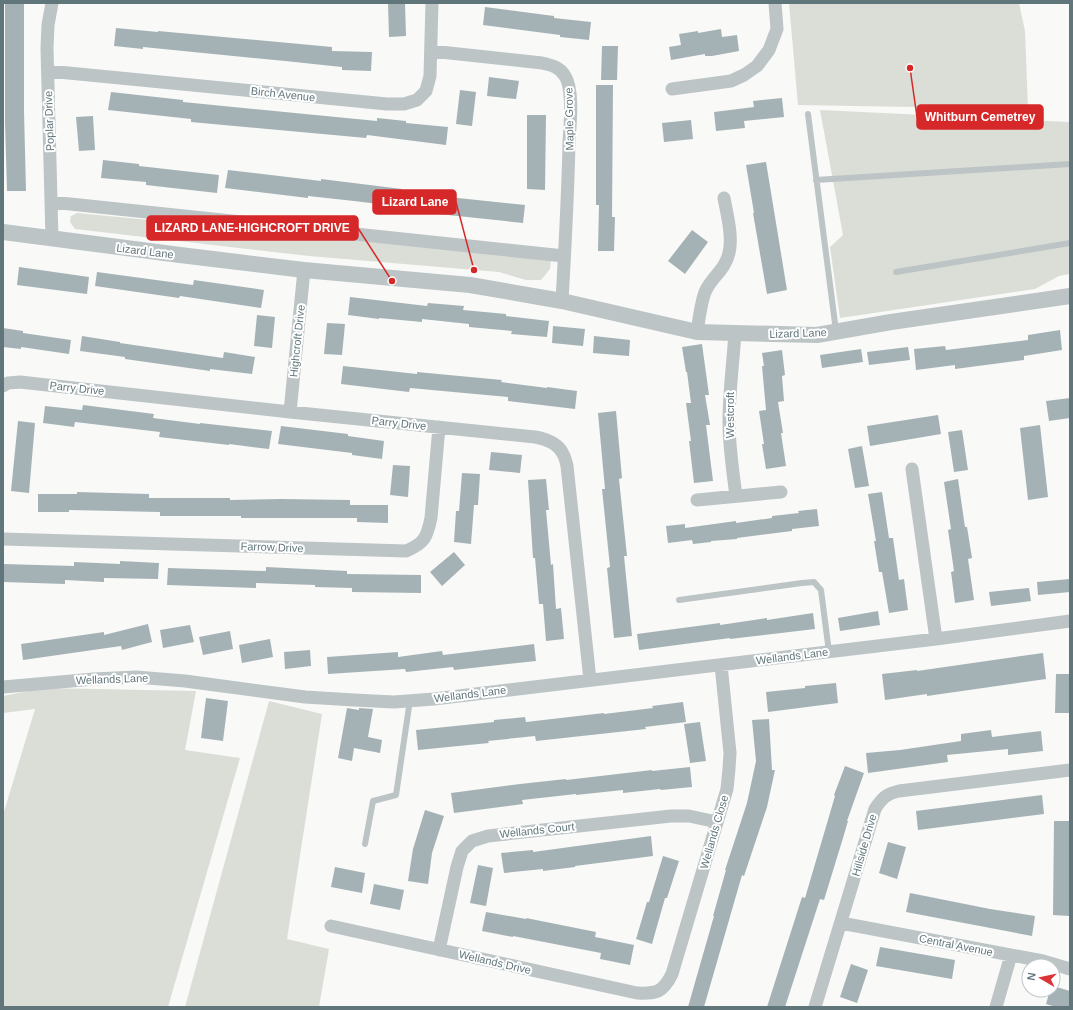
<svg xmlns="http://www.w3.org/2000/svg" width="1073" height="1010" viewBox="0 0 1073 1010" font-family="Arial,sans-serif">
	<rect width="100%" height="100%" fill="#f9f9f8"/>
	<!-- green -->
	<path fill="#dbded7" d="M789,3H1019L1025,31L1028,109L798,105Z
		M820,110L1070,122V274L1059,276L1035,289L840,318L830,247L843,235Z
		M77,213L546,258L551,260L550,269L541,280H526L499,272L309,256L75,229L70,222L71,216Z
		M44,688L196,691L185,750L240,758L168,1007H3V815L35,709L3,713V696Z
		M269,701L322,714L287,939L329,949L319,1007H185Z"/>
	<!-- building -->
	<path fill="#a5b2b5" d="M5,3H24V111L26,191H7L5,123Z
		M388,3H405L406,36L389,37Z
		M485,7L554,16V18L591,22L589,40L560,37V35L483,25Z
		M116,28L158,32V31L332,47V51L372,52L371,71L342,70V67L285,61L143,47V49L114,46Z
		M721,29L722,37L737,35L739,51L712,56H705V54L671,60L669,47L681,45L679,34L698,31V33Z
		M602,46H618L617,80H601Z
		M489,77L519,81L516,99L487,96Z
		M596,85H613L612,217H615L614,251H598L599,205H596Z
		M460,90L476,92L472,126L456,124Z
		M111,92L183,100V102L377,121V118L406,121V123L448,127L446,145L367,135L366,138L191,122V119L108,110Z
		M782,98L784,117L744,121L745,128L716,131L714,112L754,107L753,101Z
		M527,115H546L545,190L527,189Z
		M93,116L95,150L79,151L76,117Z
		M691,120L693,139L664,142L662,123Z
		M103,160L139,164V166L219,175L217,193L146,185V182L101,178Z
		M766,162L787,290L767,294L753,213H754L746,165Z
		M228,170L321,181V179L402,189L401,192L525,205L523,223L410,211L411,208L354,201L308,196V198L225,188Z
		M692,230L708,242L685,274L668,261Z
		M19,267L89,277L87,294L17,285Z
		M97,272L193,285L194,280L264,290L261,308L180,296L179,298L95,286Z
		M350,297L427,306L428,303L464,306L463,310L506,314V316L549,321L547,337L511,334L512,331L469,327V324L422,319V322L379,318V319L348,315Z
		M257,315L275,317L272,348L254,346Z
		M327,323L345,324L342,355L324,354Z
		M553,326L585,329L583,346L552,343Z
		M3,328L23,331V333L71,340L69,354L21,347V349L3,347Z
		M1060,330L1062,350L1024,356V360L955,369V365L916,370L914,349L945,346L946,350L1028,340V335Z
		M82,336L120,342V343L223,358L224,352L255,357L252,374L210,369V371L125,359V357L80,351Z
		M594,336L630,340L629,356L593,353Z
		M702,344L709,395H705L710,425H706L713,481L694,483L689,441H691L686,403H691L687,372H686L682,347Z
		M908,347L910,360L869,365L867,352Z
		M861,349L863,362L822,368L820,355Z
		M782,350L785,375L782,376L784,401L778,402L783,433H781L786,466L766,469L762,444H764L759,411L766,410L762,366H764L762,353Z
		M343,366L417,374V372L502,380L501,382L547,388V387L577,391L575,409L508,401V397L410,388L409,392L341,384Z
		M1070,398V418L1049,421L1046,401Z
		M83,405L154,414L153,418L200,424V423L272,431L269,449L229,444V445L159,437L160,432L75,422L74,427L43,423L45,406L82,410Z
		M616,411L622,478L619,479L627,556H624L632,636L614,638L607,568L610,567L602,489H605L598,413Z
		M938,415L941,434L870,446L867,426Z
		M18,421L35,423L29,493L11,491Z
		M1040,425L1048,497L1028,500L1020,428Z
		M281,426L348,434V436L384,441L382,459L352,455V453L278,444Z
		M962,430L968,470L954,472L948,432Z
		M862,446L869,486L855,488L848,449Z
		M491,452L522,455L520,473L489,470Z
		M393,465L410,466L408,497L390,495Z
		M462,473L480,474L478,505H474L471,544L454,542L456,511H459Z
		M546,479L549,510H546L551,565L553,564L556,609L561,608L564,639L546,641L543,604H539L535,558H533L528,480Z
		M958,479L965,527H967L972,558L968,559L974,600L955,603L951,572L954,571L948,530L951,529L944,482Z
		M77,492L149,494V498H230V500L281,499L350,500V505H388V523L357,522V518H241V516H160V512L69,510V512H38V494H77Z
		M882,492L889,538H893L899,580L904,579L908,610L889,613L882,572H879L874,541H876L868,494Z
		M817,509L819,526L792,529V531L737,538V539L711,541V542L693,544L692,540L668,543L666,526L685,524V528L736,521V523L772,518V516L799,513L798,511Z
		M454,552L465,565L442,586L430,572Z
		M120,561L159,563L158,579L104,578V582L65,580V584L3,582V564L74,566V562L120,564Z
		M266,567L347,571V574L421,575V593L352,592V588L315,587V585L256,583V588L167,585L168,568L266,571Z
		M1070,579V592L1038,595L1037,582Z
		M1029,588L1031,601L991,606L989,592Z
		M878,611L880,625L840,631L838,618Z
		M813,613L815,629L730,639V638L639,650L637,634L720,623V625L767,618V620Z
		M148,624L152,642L122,650L121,646L23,660L21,644L104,632V635Z
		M190,625L194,642L163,648L160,630Z
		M230,631L233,649L203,655L199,637Z
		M270,639L273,657L242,663L239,645Z
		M534,644L536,661L454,670L453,667L406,672L405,669L328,674L327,657L398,652V657L442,651L443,655Z
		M310,650L311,666L285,669L284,652Z
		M1043,653L1046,679L927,696V694L885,700L882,674L917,670V671Z
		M1056,674H1070V713H1055Z
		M836,683L838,703L768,712L766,692L805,688V686Z
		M206,698L228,701L223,741L201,738Z
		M683,702L686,722L645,727L646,729L536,741L535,736L488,741L489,743L418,750L416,730L494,722V720L525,717L526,722L604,713V714L653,708L652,706Z
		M347,708L359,710V708L373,709L368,737L382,740L380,753L354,748L352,761L338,758Z
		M769,719L772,770H775L767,807L744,876L742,875L704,1007H688L714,916H713L726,870H725L747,803L756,761L752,720Z
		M700,722L706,761L690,763L684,724Z
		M991,730L992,737L1041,731L1043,751L1008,755V749L947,755L948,762L868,773L866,753L900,750L961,741V734Z
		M845,766L864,773L847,821H848L843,838L824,900L820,899L785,1007H767L802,897L805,898L835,796L834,795Z
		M690,767L692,787L661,790L660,789L623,793V790L576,795V794L522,800L523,804L454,813L451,793L520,784L566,779V780L652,770V771Z
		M1042,795L1044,814L918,830L916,811Z
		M425,810L444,816L432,853L428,884L408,881L413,849Z
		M1054,821H1070L1069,916L1053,915Z
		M651,836L653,856L575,866V867L543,871V869L504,873L501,853L533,850V852Z
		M888,842L906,847L897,879L879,873Z
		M663,856L679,861L667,898H665L652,944L636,939L647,902H649Z
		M478,865L493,868L486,906L470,903Z
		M335,867L365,873L362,893L331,887Z
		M374,884L404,890L400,910L370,904Z
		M910,893L990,909L1035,916L1032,936L906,912Z
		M486,912L526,919V918L596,932L595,937L634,945L630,965L600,959L601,953L513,936V937L482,931Z
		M880,947L955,960L952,979L876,966Z
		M851,964L868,970L857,1003L840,997Z
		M1053,986L1070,991V1007H1056L1046,1004L1050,990H1053Z"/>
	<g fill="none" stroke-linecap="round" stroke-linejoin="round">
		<!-- service -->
		<path stroke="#bcc4c6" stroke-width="6" d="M808,114L836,331
			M816,180L1070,164
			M896,272L1070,243
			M679,600L802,583L814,582L821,590L829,652
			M365,844L373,801L396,795L410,700"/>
		<!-- minor -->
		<path stroke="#bcc4c6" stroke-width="13" d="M52,3L48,25L47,48L52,239
			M431,51L542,63C551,65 560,67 565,76C574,90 570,126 569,142C568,195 565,248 562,301
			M48,71L387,104H404L417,100L426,91L430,76L432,3
			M672,89L731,81L744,75L757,66L769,50L777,29L775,3
			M51,202L564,256
			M697,332C699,320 701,300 706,290C713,276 725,270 729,253C733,237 727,214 724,198
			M735,333C733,363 729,393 729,422C729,447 733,472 736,496
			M3,386L8,383L20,382L290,412L535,437C546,439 558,443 563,454C565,457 566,462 567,466L590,680
			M290,412L304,270
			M912,469L936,639
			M697,500L781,492
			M3,539L406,551C425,543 427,537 431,518L439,427
			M3,687L94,679L136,677L185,681L305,697L354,700L394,702L434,699L936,639L1070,621
			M841,923L1043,961L1070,969
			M331,926L637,993C657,994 663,992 672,974L727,789L729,769L730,753L721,665
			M439,950L457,867L462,851L472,841L488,836L671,816H689L717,822
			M815,1007L875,809C882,798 886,794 899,791L1070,770
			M996,1007L1011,955"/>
		<!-- tertiary -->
		<path stroke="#bcc4c6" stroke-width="16" d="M3,232L180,255L304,270L470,285L562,301L697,332L817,335L891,322L1070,296"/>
	</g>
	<g text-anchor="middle" stroke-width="4" stroke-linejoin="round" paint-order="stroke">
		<!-- street labels -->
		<g font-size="11" fill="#61767b" stroke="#fff">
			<text transform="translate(283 94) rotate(6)" y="4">Birch Avenue</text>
			<text transform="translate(569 119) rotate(-91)" y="4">Maple Grove</text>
			<text transform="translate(49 121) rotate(-92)" y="4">Poplar Drive</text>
			<text transform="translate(145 251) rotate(7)" y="4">Lizard Lane</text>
			<text transform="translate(798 333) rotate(-2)" y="4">Lizard Lane</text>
			<text transform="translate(297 341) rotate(-84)" y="4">Highcroft Drive</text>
			<text transform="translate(77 388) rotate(6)" y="4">Parry Drive</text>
			<text transform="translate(730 415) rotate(-90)" y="4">Westcroft</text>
			<text transform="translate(399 423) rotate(6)" y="4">Parry Drive</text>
			<text transform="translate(272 547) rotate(2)" y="4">Farrow Drive</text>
			<text transform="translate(792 656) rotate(-7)" y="4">Wellands Lane</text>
			<text transform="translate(112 679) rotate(-2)" y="4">Wellands Lane</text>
			<text transform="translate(470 694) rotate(-7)" y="4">Wellands Lane</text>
			<text transform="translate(537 830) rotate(-6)" y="4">Wellands Court</text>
			<text transform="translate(714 832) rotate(-74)" y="4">Wellands Close</text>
			<text transform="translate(864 845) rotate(-74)" y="4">Hillside Drive</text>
			<text transform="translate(956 945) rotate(11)" y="4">Central Avenue</text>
			<text transform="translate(495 962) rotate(13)" y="4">Wellands Drive</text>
		</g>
	</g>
	<!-- callouts -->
	<path fill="none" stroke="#d62828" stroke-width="1.5" d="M910 68L917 117M474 270L456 202M392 281L358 228"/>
	<g fill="#d62828" stroke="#fff" stroke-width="1.5">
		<circle cx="910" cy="68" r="4"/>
		<circle cx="474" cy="270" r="4"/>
		<circle cx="392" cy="281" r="4"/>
	</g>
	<g fill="#d62828" stroke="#d62828" stroke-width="1.5">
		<rect x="917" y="105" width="126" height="24" rx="4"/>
		<rect x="373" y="190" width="83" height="24" rx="4"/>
		<rect x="147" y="216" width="211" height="24" rx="4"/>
	</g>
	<g font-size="12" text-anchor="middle" font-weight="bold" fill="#fff">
		<text x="980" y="121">Whitburn Cemetrey</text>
		<text x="415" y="206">Lizard Lane</text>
		<text x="252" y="232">LIZARD LANE-HIGHCROFT DRIVE</text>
	</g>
	<!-- border -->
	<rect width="1073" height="1010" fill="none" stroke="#61767b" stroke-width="8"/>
	<!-- north arrow -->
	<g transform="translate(1041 978) rotate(279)"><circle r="19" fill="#ffffff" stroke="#c0c8ca"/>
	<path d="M0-3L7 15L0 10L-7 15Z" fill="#dc3538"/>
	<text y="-6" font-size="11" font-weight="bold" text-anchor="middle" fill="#61767b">N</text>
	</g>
</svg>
